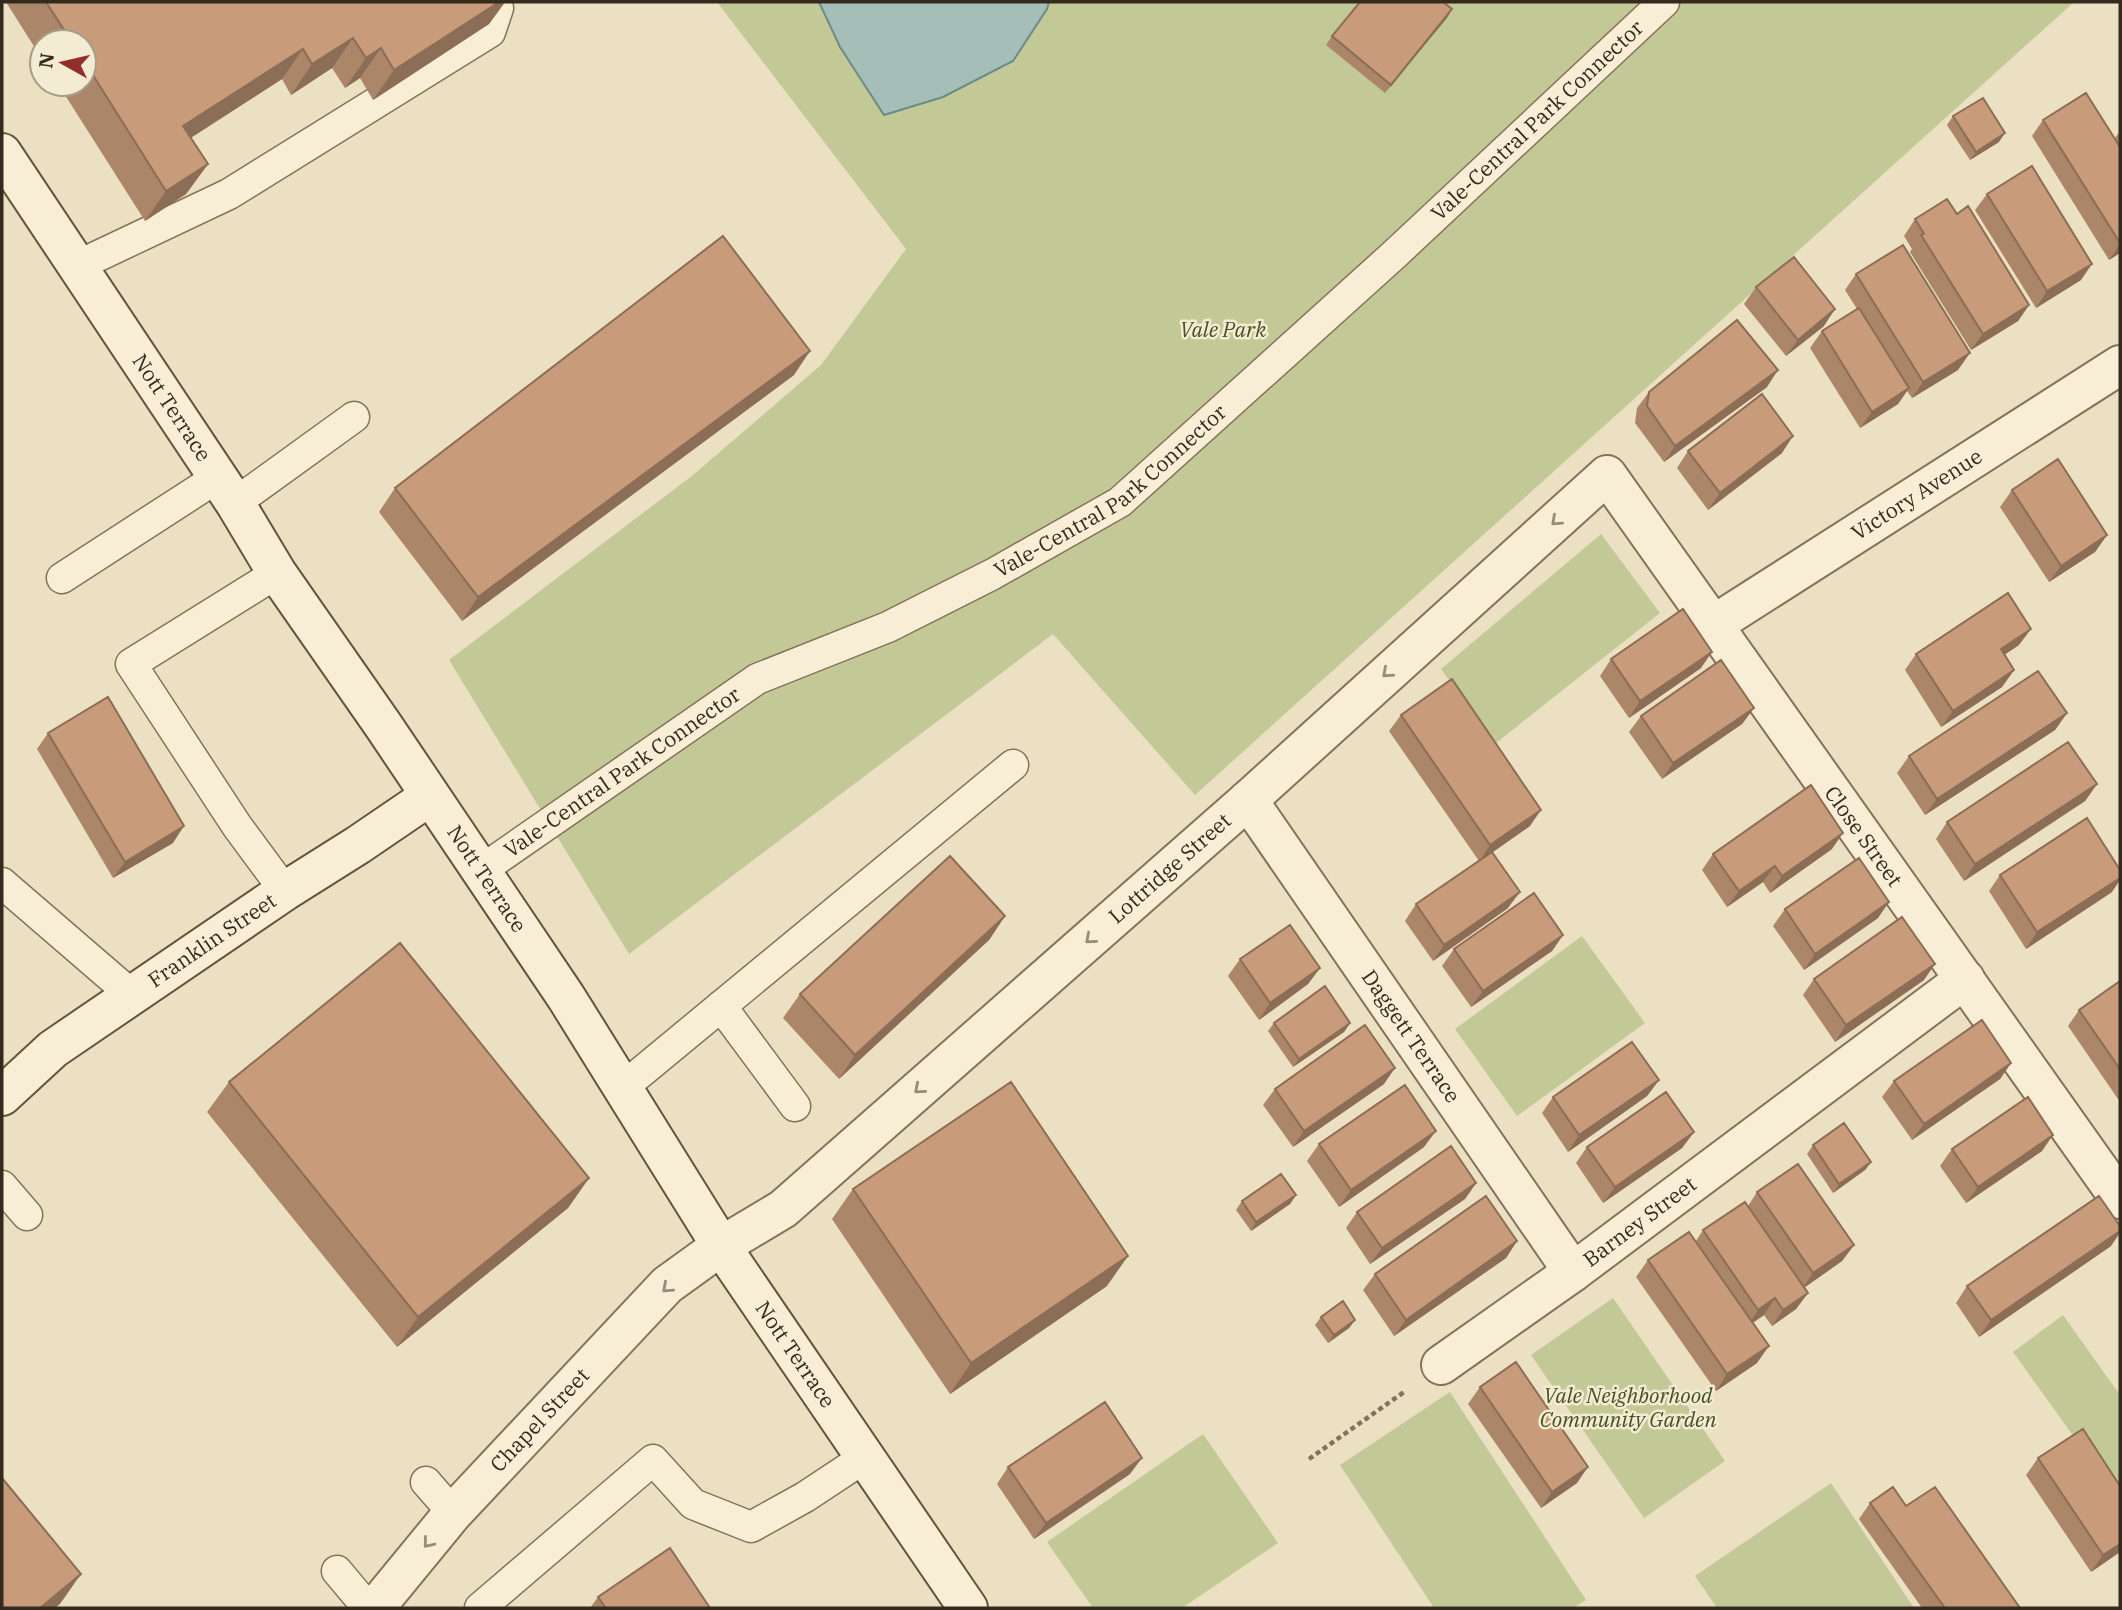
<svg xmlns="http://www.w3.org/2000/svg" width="2122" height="1610" viewBox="0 0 2122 1610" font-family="'IBM Plex Serif',serif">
	<rect width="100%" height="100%" fill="#ece0c3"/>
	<!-- green -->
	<path fill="#c2c997" d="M717,2H2074L1195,795L1053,634L629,954L449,660L693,475L821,365L906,249Z
		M1601,534L1660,613L1496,743L1441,669Z
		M1582,936L1645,1023L1517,1116L1455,1029Z
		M1613,1298L1725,1461L1644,1518L1531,1355Z
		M2063,1315L2120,1395V1501L2013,1352Z
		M1450,1392L1586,1600L1573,1608H1434L1340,1465Z
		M1203,1434L1278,1543L1182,1608H1093L1047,1542Z
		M1831,1483L1914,1608H1717L1695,1576Z"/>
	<!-- water -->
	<path fill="#a5bfb8" stroke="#6c8c85" stroke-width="2" d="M819,2H1049L1047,9L1013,61L943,97L884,115L840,47Z"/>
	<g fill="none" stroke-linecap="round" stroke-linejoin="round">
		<!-- lane casing -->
		<g stroke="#85725a" stroke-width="33">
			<g id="lane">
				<path d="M77,266L229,194L490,32L498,8L496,2"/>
				<path d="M235,503L354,417"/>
				<path d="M277,573L131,664L237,826L285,891"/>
				<path d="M62,578L218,477"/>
				<path id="s1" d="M480,871L757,679L888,627L993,574L1120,502L1396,253L1664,2"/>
				<path d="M2,883L133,996"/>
				<path d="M721,1006L795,1106"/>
				<path d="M622,1088L1013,765"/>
				<path d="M2,1186L27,1215"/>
				<path d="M426,1482L453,1513"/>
				<path d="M337,1571L368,1608"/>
				<path d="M480,1608L653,1460L693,1504L751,1527L805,1497L864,1458"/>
			</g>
		</g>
		<!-- street casing -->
		<g stroke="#85725a" stroke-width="42">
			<g id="street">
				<path id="s2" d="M1713,625L2120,365"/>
				<path id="s3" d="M1248,800L1573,1272"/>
				<path id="s4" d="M1441,1365L1573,1272L1965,979"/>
				<path id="s5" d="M375,1608L453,1513L667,1285L721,1246L783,1209L1248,800L1607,475L2120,1199"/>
			</g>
		</g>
		<!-- secondary casing -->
		<g stroke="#66533e" stroke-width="42">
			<g id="secondary">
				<path id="s6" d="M2,153L235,503L277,573L383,725L566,997L721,1246L968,1608"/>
				<path id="s7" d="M2,1096L53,1049L285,891L358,845L430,796"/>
			</g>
		</g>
		<!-- path -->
		<path stroke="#85725a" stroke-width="4.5" stroke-dasharray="5 3.5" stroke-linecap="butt" d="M1309,1459L1404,1392"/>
		<!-- lane -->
		<use href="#lane" stroke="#f7eed5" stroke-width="30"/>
		<!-- street -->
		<use href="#street" stroke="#f7eed5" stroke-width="38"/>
		<!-- secondary -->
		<use href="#secondary" stroke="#f7eed5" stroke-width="38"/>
	</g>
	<!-- wall -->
	<path fill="#ac8669" d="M6,2H505L489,24L373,100L360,78L345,88L332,68L291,95L282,79L191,138L208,164L186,194L145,221L58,84H84V42H42V59Z
		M1452,9L1385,93L1326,45L1332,36Z
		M1953,116L1999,142L1970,160L1947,125Z
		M2043,120L2120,147V253L2109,260L2032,136Z
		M2120,131V146L2115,138Z
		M1987,194L2081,280L2036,308L1975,210Z
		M1957,214L2029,305L2018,321L1971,350L1910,252L1912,249L1904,236L1915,219Z
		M1856,274L1958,370L1912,398L1907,391L1898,404L1860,428L1810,348L1822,331L1857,309L1845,290Z
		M1756,287L1824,326L1786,356L1744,304Z
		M794,375L462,621L379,512L395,488Z
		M1767,387L1664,462L1635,423L1637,408L1649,392Z
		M1688,451L1782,453L1708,510L1677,468Z
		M2012,490L2107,535L2095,552L2049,582L2000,507Z
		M2019,645L2004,655L2014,670L2002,687L1941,727L1905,670L1916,654Z
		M1611,659L1701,668L1629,718L1600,676Z
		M1754,708L1742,724L1662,779L1629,732L1641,716Z
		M2067,713L2055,730L1925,815L1897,773L1909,756Z
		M1401,715L1530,826L1492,852L1508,908L1433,961L1405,921L1416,904L1479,861L1389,731Z
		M48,733L173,843L113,878L37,749Z
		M2097,784L2085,801L1964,881L1936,839L1947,822Z
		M1832,849L1770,893L1763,882L1727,907L1702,870L1713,854Z
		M2000,875L2112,892L2026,949L1989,891Z
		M1785,909L1878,918L1804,970L1773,926Z
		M1005,916L989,940L839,1079L783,1018L800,994Z
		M1563,935L1552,951L1471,1007L1442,966L1454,949Z
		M1240,959L1320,968L1308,984L1259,1020L1228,976Z
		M1814,979L1924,980L1835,1042L1803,995Z
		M2120,981V1102L2068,1026L2079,1010Z
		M1274,1023H1350L1344,1032L1293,1067L1268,1031Z
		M2011,1063L2000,1079L1912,1140L1882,1097L1894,1081Z
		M1659,1080L1647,1096L1568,1152L1542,1113L1553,1097Z
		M229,1082L589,1178L568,1208L397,1347L207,1112Z
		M1384,1084L1293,1147L1263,1105L1275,1089Z
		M1694,1132L1682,1148L1603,1203L1576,1163L1587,1147Z
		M1319,1144L1424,1147L1339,1207L1307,1161Z
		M1813,1145L1871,1162L1865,1170L1833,1193L1807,1154Z
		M1952,1149L2042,1151L1966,1203L1940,1166Z
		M1476,1183L1465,1199L1370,1264L1346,1228L1357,1212Z
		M853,1189L1107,1286L950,1394L832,1219Z
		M1757,1192L1854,1245L1842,1261L1804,1288L1808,1293L1796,1309L1772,1326L1764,1315L1752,1323L1757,1363L1716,1391L1636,1277L1648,1260L1696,1241L1703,1230L1748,1206Z
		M1296,1195L1290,1204L1251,1231L1236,1210L1242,1201Z
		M1517,1241L1506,1258L1394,1336L1363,1290L1375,1274Z
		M2111,1246L1979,1337L1956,1303L1967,1286Z
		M1321,1317L1355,1320L1349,1328L1328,1343L1315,1325Z
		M1480,1387L1577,1483L1541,1508L1468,1404Z
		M2038,1458L2120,1552L2091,1572L2026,1475Z
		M1008,1467L1130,1474L1034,1539L997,1484Z
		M1870,1503L1906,1506L2020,1608H1922L1859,1519Z
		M598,1597L710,1608H590Z"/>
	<!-- shaded-wall -->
	<path fill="#8c6d55" d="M499,2H505L489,24L373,100L394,70Z
		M1452,9L1447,18L1385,93L1391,85Z
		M353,38L332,68L291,95L312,64Z
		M381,48L360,78L345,88L366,58Z
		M303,49L282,79L162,156L183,126Z
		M2005,133L1999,142L1970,160L1976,152Z
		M208,164L186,194L145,221L166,191Z
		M2120,244V253L2109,260Z
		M2092,264L2081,280L2036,308L2047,291Z
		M2029,305L2018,321L1971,350L1983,334Z
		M1835,309L1824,326L1786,356L1798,340Z
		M810,351L794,375L462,621L478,597Z
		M1970,353L1958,370L1912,398L1923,382Z
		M1778,370L1767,387L1664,462L1675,446Z
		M1909,388L1898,404L1860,428L1872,412Z
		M1793,436L1782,453L1708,510L1720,493Z
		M2107,535L2095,552L2049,582L2061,566Z
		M2031,629L2019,645L1989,665L2001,649Z
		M1712,652L1701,668L1629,718L1640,701Z
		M2014,670L2002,687L1941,727L1953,711Z
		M1754,708L1742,724L1662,779L1673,763Z
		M2067,713L2055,730L1925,815L1937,799Z
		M2097,784L2085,801L1964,881L1975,864Z
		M1541,810L1530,826L1479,862L1490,845Z
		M184,826L173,843L113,878L125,862Z
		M1843,833L1832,849L1770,893L1782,876Z
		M1775,866L1763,882L1727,907L1739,891Z
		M2120,878V880L2112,892L2026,949L2037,932Z
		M1520,892L1508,908L1433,961L1444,945Z
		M1889,902L1878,918L1804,970L1815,954Z
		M1005,916L989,940L839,1079L855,1055Z
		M1563,935L1552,951L1471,1007L1483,991Z
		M1935,964L1924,980L1835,1042L1846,1025Z
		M1320,968L1308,984L1259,1020L1270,1003Z
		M1350,1023L1344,1032L1293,1067L1299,1059Z
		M2011,1063L2000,1079L1912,1140L1924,1124Z
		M1395,1068L1384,1084L1293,1147L1304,1131Z
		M1659,1080L1647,1096L1568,1152L1579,1135Z
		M1436,1131L1424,1147L1339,1207L1351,1190Z
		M1694,1132L1682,1148L1603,1203L1615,1187Z
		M2053,1135L2042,1151L1966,1203L1978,1187Z
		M1871,1162L1865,1170L1833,1193L1839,1184Z
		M589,1178L568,1208L397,1347L418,1317Z
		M1476,1183L1465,1199L1370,1264L1382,1248Z
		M1296,1195L1290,1204L1251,1231L1256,1222Z
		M2120,1231V1233L2111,1246L1979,1337L1991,1320Z
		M1517,1241L1506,1258L1394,1336L1406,1320Z
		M1854,1245L1842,1261L1802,1289L1813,1273Z
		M1128,1256L1107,1286L950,1394L971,1363Z
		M1808,1293L1796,1309L1772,1326L1783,1310Z
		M1775,1298L1764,1315L1747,1327L1758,1310Z
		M1355,1320L1349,1328L1328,1343L1334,1335Z
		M1769,1346L1757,1363L1716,1391L1727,1374Z
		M1142,1458L1130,1474L1034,1539L1046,1523Z
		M1588,1467L1577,1483L1541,1508L1552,1492Z
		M2120,1544V1552L2091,1572L2103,1555Z
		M81,1574L60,1604L55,1608H40Z"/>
	<!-- building -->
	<path fill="#c89c7a" stroke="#8c6d55" stroke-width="2" d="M46,2H499L394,70L381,48L366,58L353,38L312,64L303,49L183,126L208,164L166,191L84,61V42H72Z
		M1360,2H1443L1452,9L1391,85L1332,36Z
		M2086,93L2120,147V243L2043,120Z
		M1983,98L2005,133L1976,152L1953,116Z
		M2032,166L2092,264L2047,291L1987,194Z
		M1947,199L1957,214L1968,206L2029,305L1983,334L1921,235L1924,234L1915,219Z
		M723,236L810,351L478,597L395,488Z
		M1903,245L1970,353L1923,382L1856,274Z
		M1794,257L1835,309L1798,340L1756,287Z
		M1859,308L1909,388L1872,412L1822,331Z
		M1737,320L1778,370L1675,446L1647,406L1649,392Z
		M1762,394L1793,436L1720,493L1688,451Z
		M2058,459L2107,535L2061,566L2012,490Z
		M2008,593L2031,629L2001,649L2014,670L1953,711L1916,654Z
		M1683,609L1712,652L1640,701L1611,659Z
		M1721,660L1754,708L1673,763L1641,716Z
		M2038,671L2067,713L1937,799L1909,756Z
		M1452,679L1541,810L1490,845L1401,715Z
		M108,697L184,826L125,862L48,733Z
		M2068,742L2097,784L1975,864L1947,822Z
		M1811,785L1843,833L1782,876L1775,866L1739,891L1713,854Z
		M2087,818L2120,870V878L2037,932L2000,875Z
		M1492,852L1520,892L1444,945L1416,904Z
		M950,856L1005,916L855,1055L800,994Z
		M1859,858L1889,902L1815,954L1785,909Z
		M1534,893L1563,935L1483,991L1454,949Z
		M1902,917L1935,964L1846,1025L1814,979Z
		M1290,925L1320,968L1270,1003L1240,959Z
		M400,943L589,1178L418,1317L229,1082Z
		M2120,981V1069L2079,1010Z
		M1325,986L1350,1023L1299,1059L1274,1023Z
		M1982,1020L2011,1063L1924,1124L1894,1081Z
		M1365,1025L1395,1068L1304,1131L1275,1089Z
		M1632,1042L1659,1080L1579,1135L1553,1097Z
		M1011,1082L1128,1256L971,1363L853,1189Z
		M1405,1085L1436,1131L1351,1190L1319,1144Z
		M1666,1092L1694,1132L1615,1187L1587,1147Z
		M2028,1097L2053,1135L1978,1187L1952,1149Z
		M1844,1123L1871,1162L1839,1184L1813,1145Z
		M1451,1146L1476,1183L1382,1248L1357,1212Z
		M1798,1164L1854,1245L1813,1273L1757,1192Z
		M1281,1174L1296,1195L1256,1222L1242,1201Z
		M1486,1196L1517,1241L1406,1320L1375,1274Z
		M2099,1196L2120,1226V1231L1991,1320L1967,1286Z
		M1745,1202L1808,1293L1783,1310L1775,1298L1758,1310L1703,1230Z
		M1689,1232L1769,1346L1727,1374L1648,1260Z
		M1343,1301L1355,1320L1334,1335L1321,1317Z
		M1516,1362L1588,1467L1552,1492L1480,1387Z
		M1105,1402L1142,1458L1046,1523L1008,1467Z
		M2083,1429L2120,1486V1544L2103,1555L2038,1458Z
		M2,1478L81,1574L40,1608H2Z
		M1893,1487L1906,1506L1935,1487L2020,1608H1945L1870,1503Z
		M670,1548L710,1608H606L598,1597Z"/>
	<!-- one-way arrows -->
	<defs><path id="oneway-chevron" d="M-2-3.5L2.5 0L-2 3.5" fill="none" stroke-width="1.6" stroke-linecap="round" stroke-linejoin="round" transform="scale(1.75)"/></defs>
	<g stroke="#968c7a">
		<use href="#oneway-chevron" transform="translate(1556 521) rotate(138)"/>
		<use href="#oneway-chevron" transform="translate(1387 673) rotate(138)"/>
		<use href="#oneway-chevron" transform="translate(1090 939) rotate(139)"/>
		<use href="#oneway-chevron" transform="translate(919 1089) rotate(139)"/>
		<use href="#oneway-chevron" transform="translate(667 1288) rotate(138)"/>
		<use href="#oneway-chevron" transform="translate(428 1543) rotate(129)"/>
	</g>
	<g text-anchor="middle" stroke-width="5" stroke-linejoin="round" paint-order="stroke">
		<!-- street labels -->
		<g font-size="21" fill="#352a1e" stroke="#f3ebd2">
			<text dy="7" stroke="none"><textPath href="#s1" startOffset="1307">Vale-Central Park Connector</textPath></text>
			<text dy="7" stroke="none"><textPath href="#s6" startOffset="306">Nott Terrace</textPath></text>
			<text dy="7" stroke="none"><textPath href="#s1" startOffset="740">Vale-Central Park Connector</textPath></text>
			<text dy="7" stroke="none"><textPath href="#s2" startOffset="242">Victory Avenue</textPath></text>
			<text dy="7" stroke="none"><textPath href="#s1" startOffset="173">Vale-Central Park Connector</textPath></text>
			<text dy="7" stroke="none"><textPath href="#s5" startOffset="2121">Close Street</textPath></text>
			<text dy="7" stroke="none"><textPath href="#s5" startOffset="1090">Lottridge Street</textPath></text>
			<text dy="7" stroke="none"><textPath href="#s6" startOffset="873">Nott Terrace</textPath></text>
			<text dy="7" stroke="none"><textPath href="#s7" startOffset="262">Franklin Street</textPath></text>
			<text dy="7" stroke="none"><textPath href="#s3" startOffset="287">Daggett Terrace</textPath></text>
			<text dy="7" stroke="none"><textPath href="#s4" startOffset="245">Barney Street</textPath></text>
			<text dy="7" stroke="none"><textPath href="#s6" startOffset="1440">Nott Terrace</textPath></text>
			<text dy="7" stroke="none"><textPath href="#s5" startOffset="250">Chapel Street</textPath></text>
		</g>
		<!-- park labels -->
		<g font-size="21" font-style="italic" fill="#455125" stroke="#f3ebd2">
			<text x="1223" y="337">Vale Park</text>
			<text x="1628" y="1403">Vale Neighborhood<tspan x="1628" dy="24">Community Garden</tspan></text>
		</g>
	</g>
	<!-- border -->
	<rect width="2122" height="1610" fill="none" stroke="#352a1e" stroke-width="7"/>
	<!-- north arrow -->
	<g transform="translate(63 63) rotate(278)"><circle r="33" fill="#f3ebd2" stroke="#a79e8a" stroke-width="2"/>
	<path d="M0-5L12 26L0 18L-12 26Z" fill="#912f2d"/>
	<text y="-10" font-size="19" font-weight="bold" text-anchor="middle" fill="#352a1e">N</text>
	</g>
</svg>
